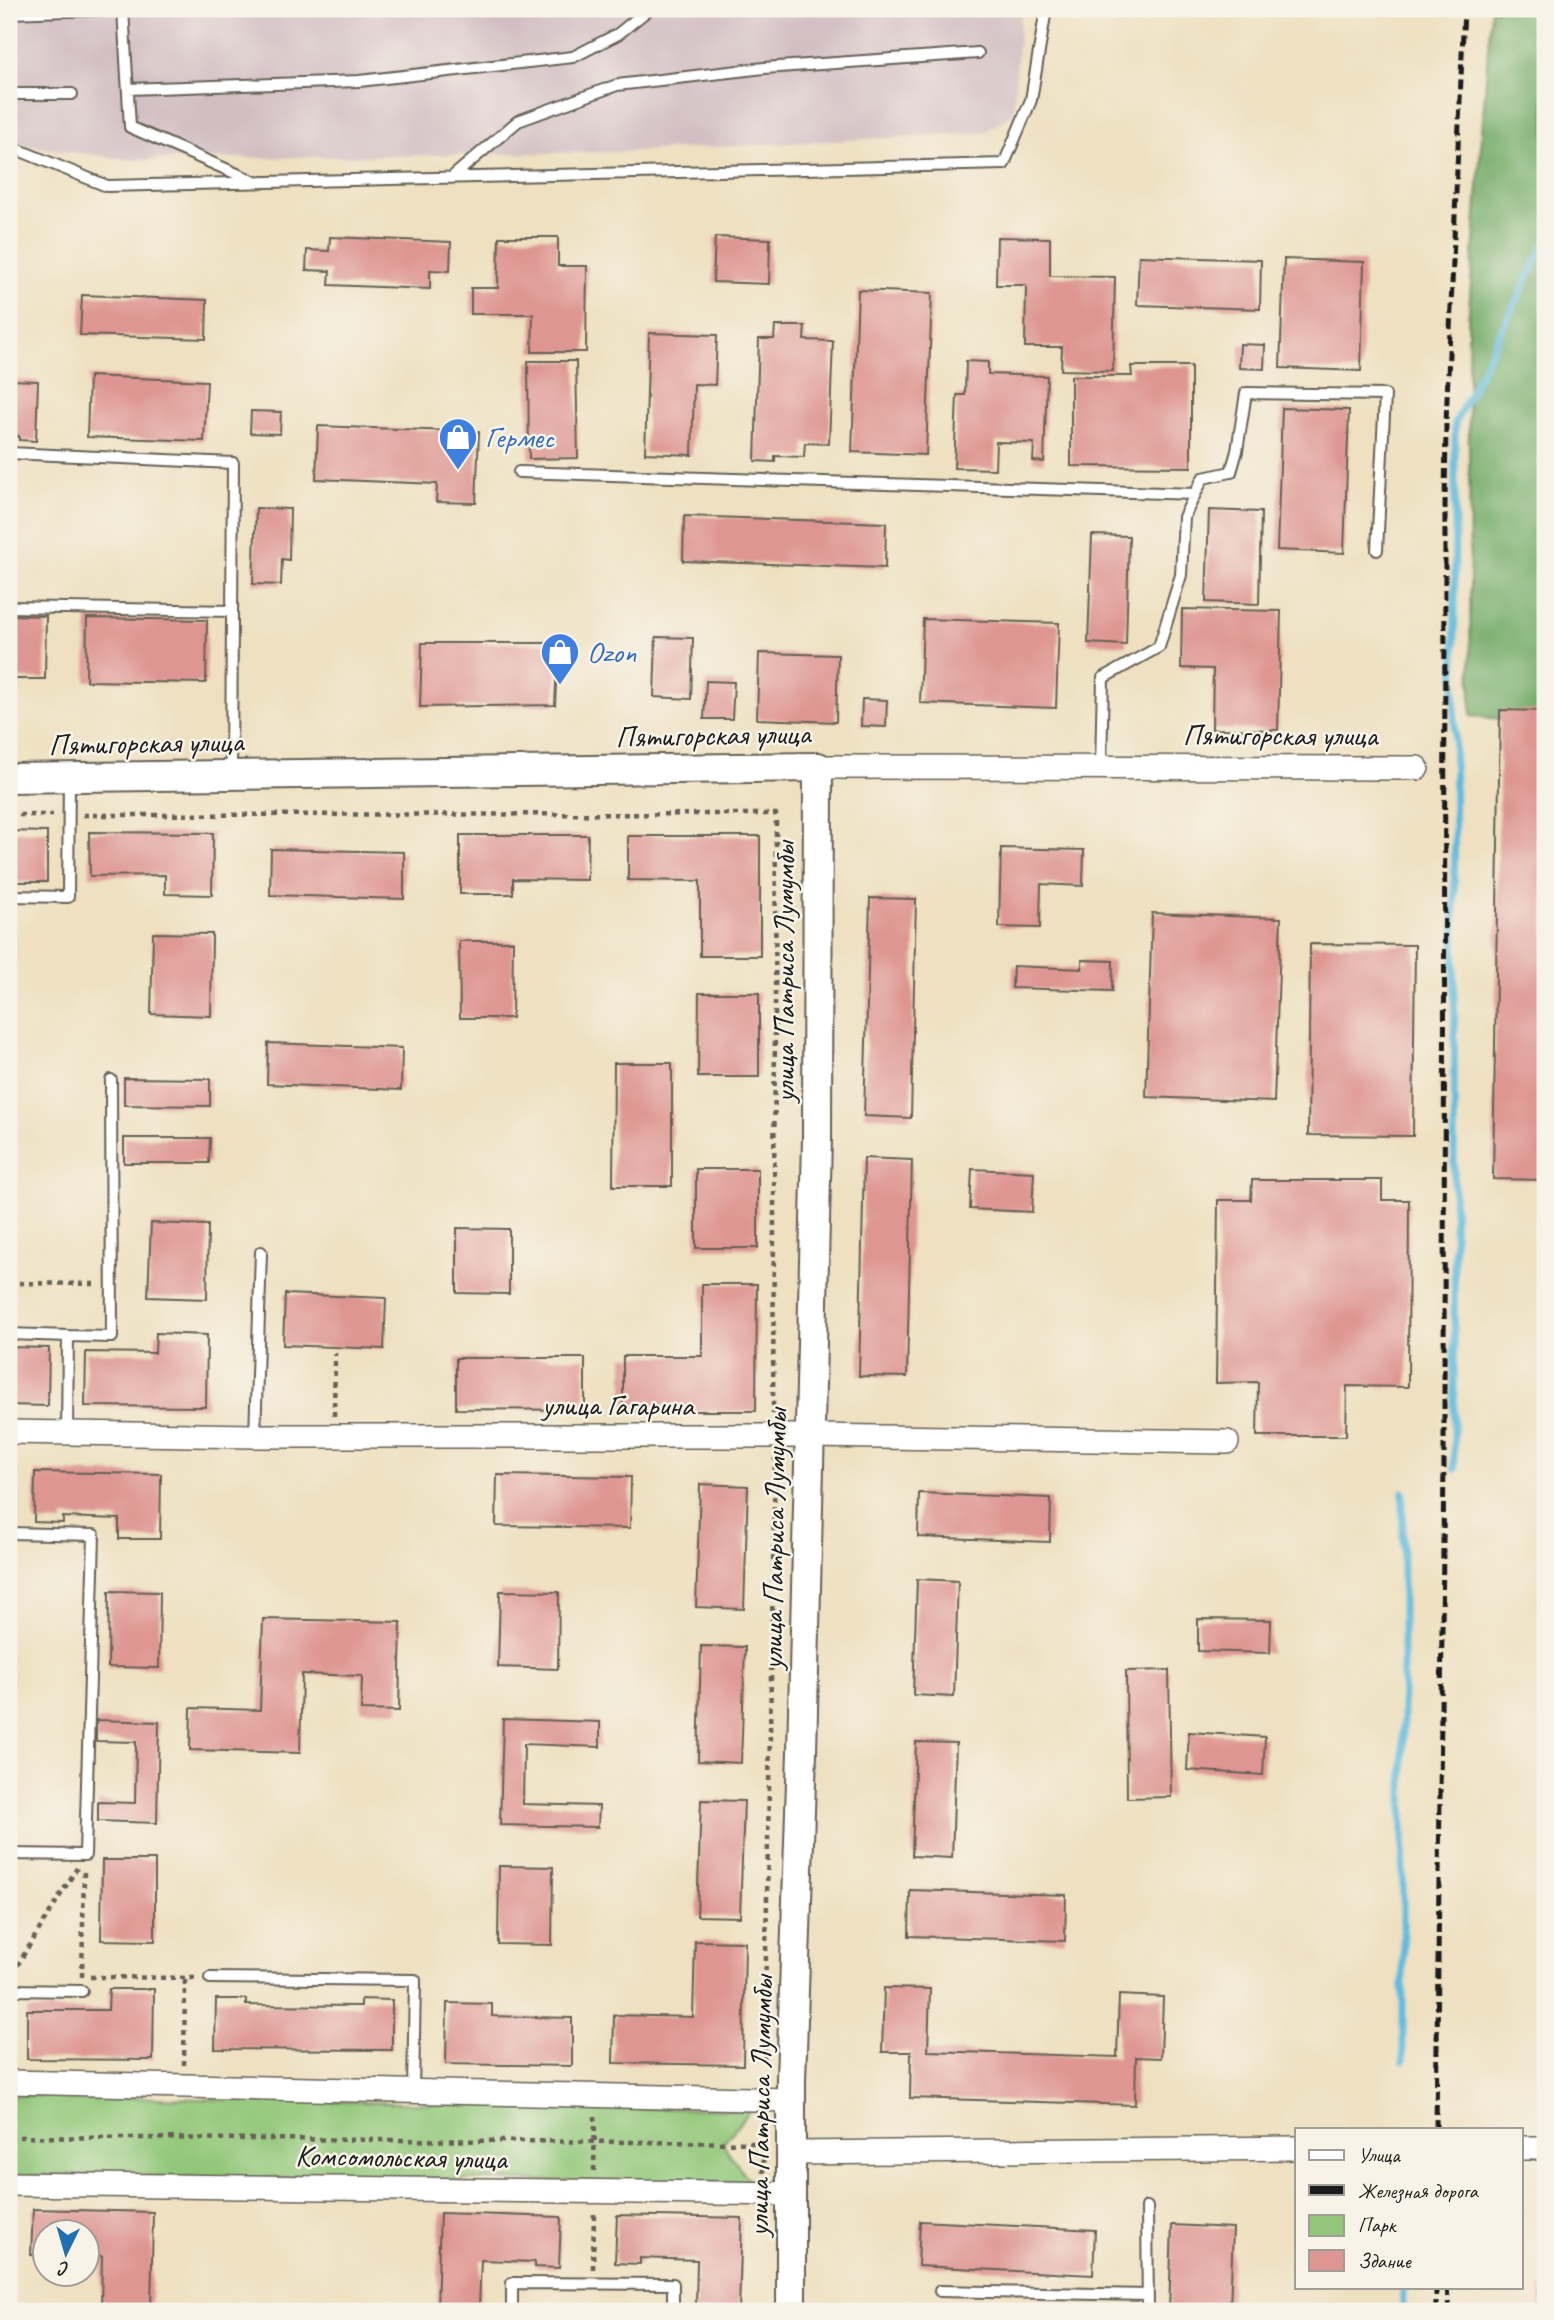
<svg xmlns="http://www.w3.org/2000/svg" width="1554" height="2320" viewBox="0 0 1554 2320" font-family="Caveat,sans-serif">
	<rect width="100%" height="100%" fill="#f7f3e8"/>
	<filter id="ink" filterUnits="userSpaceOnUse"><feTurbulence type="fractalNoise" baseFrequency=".0143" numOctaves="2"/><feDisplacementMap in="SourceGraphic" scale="14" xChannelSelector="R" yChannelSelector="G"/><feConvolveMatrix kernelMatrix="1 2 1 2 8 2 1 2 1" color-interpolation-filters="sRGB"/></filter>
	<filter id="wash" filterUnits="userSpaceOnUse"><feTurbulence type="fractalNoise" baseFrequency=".00686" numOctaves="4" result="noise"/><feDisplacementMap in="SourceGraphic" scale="28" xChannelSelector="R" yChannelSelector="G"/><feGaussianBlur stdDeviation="1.57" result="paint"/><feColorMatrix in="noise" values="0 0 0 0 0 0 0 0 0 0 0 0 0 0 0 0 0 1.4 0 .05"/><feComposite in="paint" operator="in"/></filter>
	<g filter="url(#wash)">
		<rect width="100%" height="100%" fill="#eee0c0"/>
		<!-- industrial -->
		<path fill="#d2bec2" d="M9,9H1021L1013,114L984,133L618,152L130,160L9,143Z"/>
		<!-- green -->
		<path fill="#92c779" stroke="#57724a" stroke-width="2" d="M9,2095L750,2110L723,2144L750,2183L9,2175Z"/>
		<!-- forest -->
		<path fill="#75ac69" stroke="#486442" stroke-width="2" d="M1491,9H1545V723L1471,716L1468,323Z"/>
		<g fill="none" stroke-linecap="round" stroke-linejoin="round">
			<!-- stream -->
			<path stroke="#60bbdd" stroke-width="7" d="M1454,1469L1455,423L1545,244
				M1403,2061V1492
				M1403,2311V2287"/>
		</g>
		<g id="blocks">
			<!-- building -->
			<path fill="#de9692" d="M330,237L451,242L450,271L430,270V289L329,285L330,271L306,270L307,250L329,251Z
				M499,237H558V266H587L586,352H532L533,314H471V288H498Z
				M715,237L770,239L769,284L713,282Z
				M997,237L1050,238V276L1115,277L1113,371L1061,370L1062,347H1025L1026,285H996Z
				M1139,256L1261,260L1260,309L1137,305Z
				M1284,259L1364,262L1361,371L1280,368Z
				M858,290L932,293L926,455L852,452Z
				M82,295L207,300L206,339L80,335Z
				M775,326H805L804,340L833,341L829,444L805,443L804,457L775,456V462L755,461L759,339H774Z
				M649,333L717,335L715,385L694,384L692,455L645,453Z
				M1240,344L1265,345L1264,369L1239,368Z
				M528,361H576L578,458L529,459Z
				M966,361L988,362V374L1047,376L1044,462L1033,461L1034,443L996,442L995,469L954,468L957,395H965Z
				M1131,366H1191V467L1071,466V376H1132Z
				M89,376L207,381L204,441L87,437Z
				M9,380L38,381L36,441L19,440V436L9,435Z
				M1282,408L1349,410L1344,553L1277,550Z
				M251,411L281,412L280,434L250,433Z
				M318,426L479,432L476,503L436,502L437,484L316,479Z
				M256,508L290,509L289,560L282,559L281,585L253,584Z
				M1209,510L1261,512L1259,604L1206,602Z
				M684,516L886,523L885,568L683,561Z
				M1092,535L1129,536L1126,645L1088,643Z
				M1182,609L1281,611L1278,730L1212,729L1213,669L1181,668Z
				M9,615L46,616L45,679H9Z
				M87,618L207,620L206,683L86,681Z
				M923,619L1059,623L1056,708L920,703Z
				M656,637L693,638L691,699L654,697Z
				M422,643H558L555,705L420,707Z
				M759,653L838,655L836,722L757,719Z
				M706,681L734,682L732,719H704Z
				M862,699L887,700L886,727L861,726Z
				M1500,710L1545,711V1180L1493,1179Z
				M9,831L47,832V882H9Z
				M89,832L213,833L212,895L165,894V875L90,876Z
				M460,835H588L587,880L513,879V894H460Z
				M628,836H760V956H700V881L628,880Z
				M1001,848L1084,850L1083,886L1041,884L1040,928L999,927Z
				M271,849L404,852V899L270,895Z
				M870,898L916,899L911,1118L864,1116Z
				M1152,913L1281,918L1274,1102L1146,1097Z
				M153,933L212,934L211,1016L151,1014Z
				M459,941H513L512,1018H460Z
				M1310,944L1415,945L1413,1136L1308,1135Z
				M1082,960L1113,961L1112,991L1012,988L1013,966L1082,969Z
				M699,993H759V1077H698Z
				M268,1043L402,1048L401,1090L267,1084Z
				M614,1063H672V1186H613Z
				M124,1078L210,1079V1106L124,1105Z
				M124,1138H210L209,1163H124Z
				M864,1158L912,1160L907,1377L859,1376Z
				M696,1169H758V1248H696Z
				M972,1169L1034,1172L1032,1212L970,1209Z
				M1252,1180H1382V1200H1409L1408,1387L1347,1386L1346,1436H1257L1258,1382L1216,1383L1218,1200H1251Z
				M151,1223L208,1225L207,1299L148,1297Z
				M457,1228L509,1229V1294L457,1293Z
				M702,1284H757L756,1411H623V1356H702Z
				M285,1294L386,1298L384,1349L283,1345Z
				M156,1333L207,1335L206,1407L85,1406L86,1352L155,1353Z
				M9,1347L49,1348L48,1406L9,1405Z
				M456,1358H585V1410L456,1409Z
				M35,1472L161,1474L160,1539H119V1519L63,1517V1523L34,1522Z
				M497,1475L631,1477L630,1528L496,1526Z
				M700,1484L748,1486L744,1609L696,1607Z
				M919,1493L1051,1498L1050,1542L918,1537Z
				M917,1579L958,1581L954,1697L913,1695Z
				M109,1591L160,1592L159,1668L108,1667Z
				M500,1591L559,1592L558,1669L498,1667Z
				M263,1619L401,1622L399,1711L361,1710L362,1676L302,1674L300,1753L190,1750L191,1708L260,1710Z
				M1198,1619L1271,1620L1270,1653L1198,1651Z
				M701,1646L745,1647L741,1763L698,1761Z
				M1169,1670L1171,1797L1127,1798L1126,1671Z
				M503,1719L600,1722V1747L524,1744L523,1804L599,1806L598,1827L500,1825Z
				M96,1720L159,1722L157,1823L98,1821V1802L135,1803L136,1742L96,1741Z
				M1189,1732L1265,1737L1263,1775L1187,1770Z
				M916,1742L956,1743L952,1858L912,1856Z
				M701,1800L744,1801L740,1917L697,1916Z
				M102,1860H155V1941L101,1940Z
				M499,1866L553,1867L552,1945L498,1944Z
				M910,1890L1066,1895L1065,1941L909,1936Z
				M695,1941L745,1942L743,2065L613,2063L614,2015L693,2017Z
				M884,1988L930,1989L928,2051L1117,2057L1119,1995L1163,1997L1161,2058L1136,2057L1135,2105L910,2098L911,2052H882Z
				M109,1989H154L153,2060L27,2059V2010H108Z
				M216,1999H246V2005L361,2006V1999L392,2000V2050L215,2049Z
				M447,2003L492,2004V2016L572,2018V2066L446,2064Z
				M33,2209L153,2212L151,2311H101L102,2256H88V2232H46V2255H31Z
				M440,2213L561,2217L559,2268L535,2267V2262L481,2260L479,2307L487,2308L486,2311H437Z
				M617,2215L742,2218L739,2311H691V2306H696L697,2260L640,2258V2264L615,2263Z
				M920,2221L1095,2230L1093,2275L918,2266Z
				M1172,2225L1233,2228L1230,2311H1169Z
				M1545,2287V2311H1541L1539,2288Z"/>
		</g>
	</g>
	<g filter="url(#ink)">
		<use href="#blocks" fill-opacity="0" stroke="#666155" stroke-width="2"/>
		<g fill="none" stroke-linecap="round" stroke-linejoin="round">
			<!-- service casing -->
			<g stroke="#666155" stroke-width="14">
				<path id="service" d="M123,9L130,127L253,181
					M9,13L124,9
					M128,89L359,81L573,57L618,34L649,9
					M9,94H72
					M9,146L107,186L1004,164L1031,100L1046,9
					M451,178L518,121L617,85L764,68L978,53
					M9,453L233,463L231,775
					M519,472L1195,494
					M9,607L232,611
					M1101,768L1103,678L1159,647L1181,575L1184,517L1203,478L1231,472L1237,451L1246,393L1385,395L1377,550
					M9,896L68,897L69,777
					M9,1334L68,1336
					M67,1433L68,1336L112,1337L111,1080
					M255,1436L261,1252
					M9,1533L94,1535L85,1855L9,1854
					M210,1978L415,1980L413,2092
					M9,1990L82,1991
					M1147,2207L1148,2311
					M940,2291L1148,2295
					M512,2311V2283L673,2284V2311"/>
			</g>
			<!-- minor casing -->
			<g stroke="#666155" stroke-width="26">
				<path id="minor" d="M818,767L1417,768
					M9,1432L255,1436H809L1227,1442
					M9,2082L791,2100
					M1521,2148H1545
					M791,2153L1297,2148
					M9,2184L792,2194"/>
			</g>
			<!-- tertiary casing -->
			<g stroke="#666155" stroke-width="32">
				<path id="tertiary" d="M9,778L818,767L817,1139L802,1752L791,2080V2311"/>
			</g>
			<!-- path -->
			<path stroke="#666155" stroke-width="4.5" stroke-dasharray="5 5" stroke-linecap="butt" d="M9,815H53
				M83,815L776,814L773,1414
				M9,1283L97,1284
				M12,1321V1283
				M334,1416L335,1353
				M12,1974L77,1868
				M82,1977L84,1870
				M90,1977L197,1978
				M764,2061L775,1458
				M184,2065L185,1978
				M9,2137L763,2143
				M594,2171L595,2116
				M763,2173L764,2119
				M593,2269L594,2211"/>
			<!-- service -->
			<use href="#service" stroke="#fff" stroke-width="10"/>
			<!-- minor -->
			<use href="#minor" stroke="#fff" stroke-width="23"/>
			<!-- tertiary -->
			<use href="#tertiary" stroke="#fff" stroke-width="28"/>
			<!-- rail -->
			<path stroke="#1c1c1c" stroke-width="5" stroke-dasharray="10 5" stroke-linecap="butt" d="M1436,2129L1444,1462L1445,510L1446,422L1464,9
				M1436,2287V2311
				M1447,2287L1449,2311"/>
		</g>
	</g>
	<!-- icons -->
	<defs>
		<g id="shop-pin" transform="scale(2.0125)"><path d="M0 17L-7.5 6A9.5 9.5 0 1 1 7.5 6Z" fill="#3f7fe0" stroke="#f7f3e8"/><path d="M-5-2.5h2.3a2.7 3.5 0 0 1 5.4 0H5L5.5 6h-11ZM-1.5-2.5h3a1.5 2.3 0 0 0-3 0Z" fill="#fff"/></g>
	</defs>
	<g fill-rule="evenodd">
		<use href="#shop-pin" x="458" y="437"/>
		<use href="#shop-pin" x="560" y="652"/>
	</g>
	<g text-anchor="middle" stroke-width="5" stroke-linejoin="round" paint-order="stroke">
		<!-- shop labels -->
		<g font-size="30" fill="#366cbe" stroke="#f7f3e8" text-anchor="start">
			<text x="485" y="447">Гермес</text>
			<text x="587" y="662">Ozon</text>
		</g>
		<!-- street labels -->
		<g font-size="30" fill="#1c1c1c" stroke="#f7f3e8">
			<text transform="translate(713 735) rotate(-1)" y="10">Пятигорская улица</text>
			<text x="1280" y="745">Пятигорская улица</text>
			<text transform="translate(146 743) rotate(-1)" y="10">Пятигорская улица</text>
			<text transform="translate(784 972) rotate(-90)" y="10">улица Патриса Лумумбы</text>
			<text x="618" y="1415">улица Гагарина</text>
			<text transform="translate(774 1539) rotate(-89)" y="10">улица Патриса Лумумбы</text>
			<text transform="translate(760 2106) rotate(-89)" y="10">улица Патриса Лумумбы</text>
			<text transform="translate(401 2157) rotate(1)" y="10">Комсомольская улица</text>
		</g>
	</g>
	<!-- margin -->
	<rect width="1554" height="2320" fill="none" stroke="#f7f3e8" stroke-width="35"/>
	<!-- legend -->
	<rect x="1295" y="2128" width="228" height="161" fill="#f7f3e8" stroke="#9f9d96" stroke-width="2"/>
	<rect x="1309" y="2150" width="35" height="10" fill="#ffffff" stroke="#9f9d96" stroke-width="2"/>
	<text x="1358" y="2162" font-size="21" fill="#1c1c1c">Улица</text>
	<rect x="1309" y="2185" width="35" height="10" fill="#1c1c1c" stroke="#9f9d96" stroke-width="2"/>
	<text x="1358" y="2198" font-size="21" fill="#1c1c1c">Железная дорога</text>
	<rect x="1309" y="2215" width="35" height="21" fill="#92c779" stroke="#9f9d96" stroke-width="2"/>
	<text x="1358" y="2232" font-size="21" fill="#1c1c1c">Парк</text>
	<rect x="1309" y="2250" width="35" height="21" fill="#de9692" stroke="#9f9d96" stroke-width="2"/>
	<text x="1358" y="2268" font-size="21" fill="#1c1c1c">Здание</text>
	<!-- north arrow -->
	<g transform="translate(66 2253) rotate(185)"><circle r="33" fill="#f7f3e8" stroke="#9f9d96" stroke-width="2"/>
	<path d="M0-5L12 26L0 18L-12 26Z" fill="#1f6fb2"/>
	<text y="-10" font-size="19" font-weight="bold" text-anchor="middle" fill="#1c1c1c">С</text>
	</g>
</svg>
